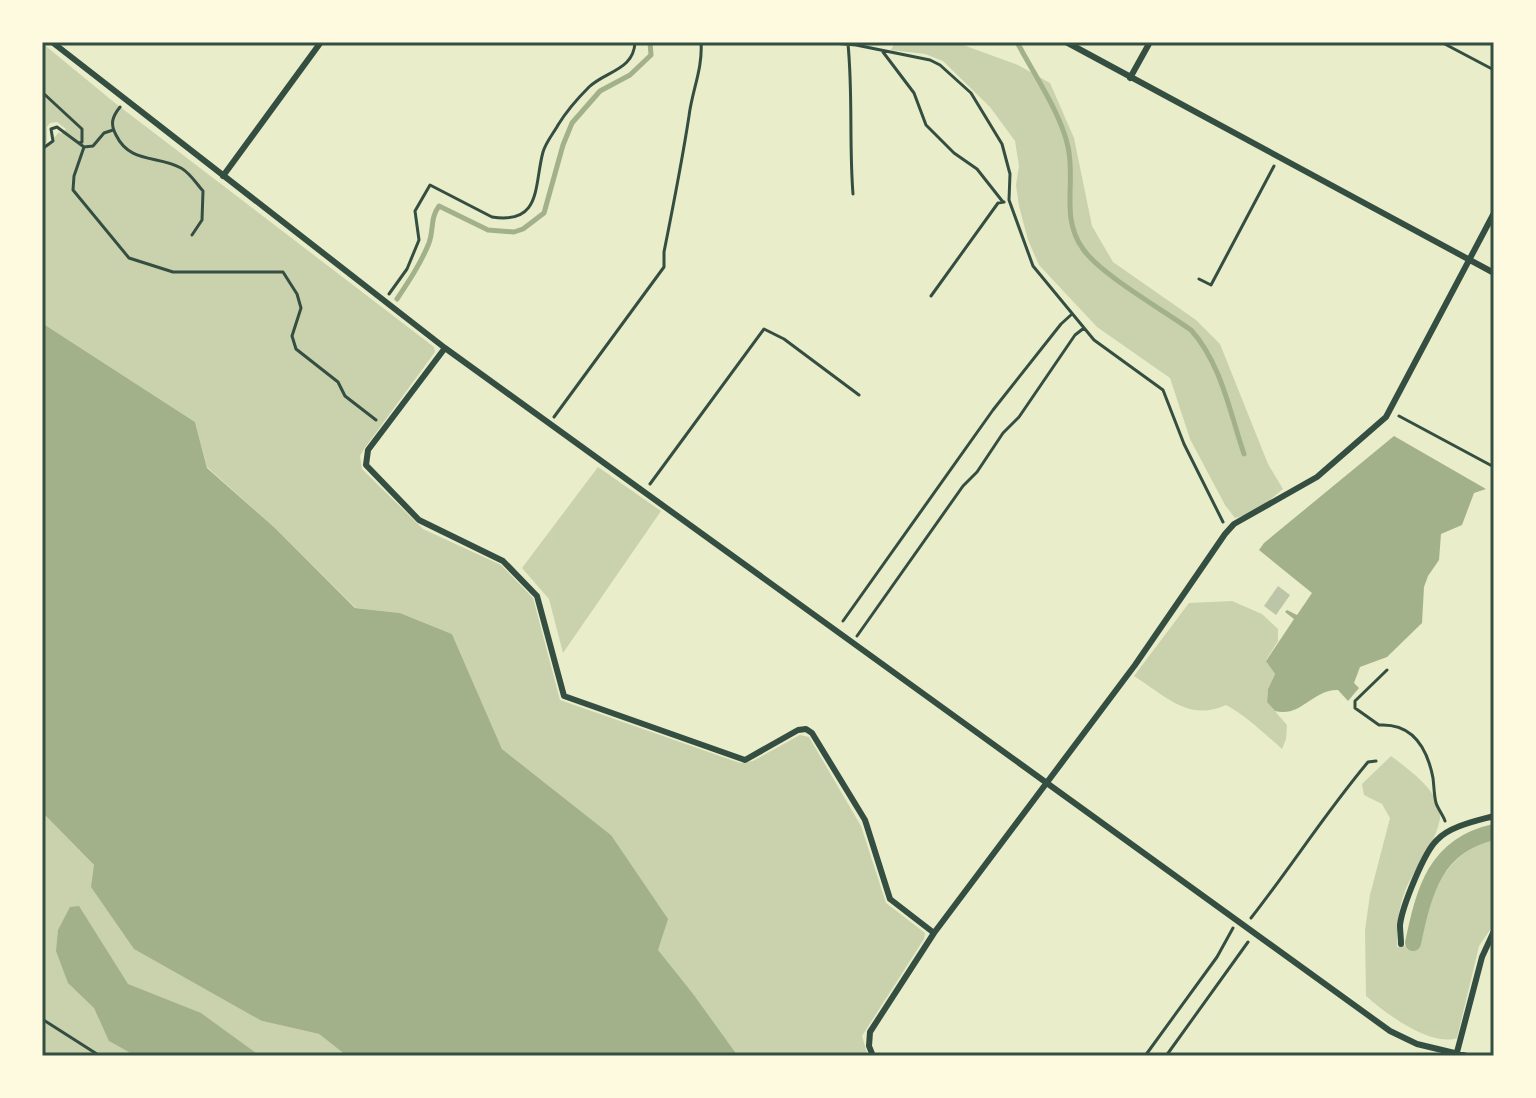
<svg xmlns="http://www.w3.org/2000/svg" width="1536" height="1098" viewBox="0 0 1536 1098" font-family="Jost,sans-serif">
	<rect width="100%" height="100%" fill="#e9edc9"/>
	<!-- green -->
	<path fill="#cad2ad" d="M895,42H955L1018,65L1050,83L1074,138L1092,226L1113,262L1196,320L1220,344L1268,464L1283,489L1255,512L1235,518L1225,505L1190,439L1170,378L1097,327L1039,265L1028,240L1019,206L1016,185L1019,166L1015,141L990,107L943,61L925,54L891,50Z
		M42,43L115,103L434,347L435,352L364,449L360,456L362,469L423,529L501,565L533,598L560,700L740,763L753,761L800,735L809,737L861,826L886,903L925,933L924,939L862,1036L868,1056H738L694,995L657,950L611,835L502,749L452,634L400,613L356,608L275,528L207,467L195,422L42,323V152L59,132L61,134L66,129L57,122L50,123L47,127V143L42,144Z
		M598,467L661,511L563,653L549,599L522,568Z
		M1232,601L1262,614L1278,629V641L1266,660L1275,674L1268,689L1267,702L1287,725L1286,739L1282,749C1266,735 1245,715 1226,705C1188,722 1166,696 1134,676L1189,603Z
		M1391,756C1408,769 1437,789 1440,812C1443,833 1413,870 1405,891C1398,909 1397,928 1397,947L1417,944C1431,896 1441,856 1494,838V924L1479,946L1457,1038C1430,1047 1385,1013 1366,996L1365,930L1370,895L1390,818L1382,804L1364,795L1362,784Z
		M42,812L94,865L262,1021L319,1034L347,1056H42Z"/>
	<!-- water -->
	<path fill="#a3b18a" d="M42,323L195,422L207,468L275,528L355,608L400,613L452,634L502,749L611,835L668,919L658,950L694,995L738,1056H347L319,1034L262,1021L134,949L91,887L94,865L42,812Z
		M1394,436L1486,489L1474,493L1462,525L1441,534L1439,560L1428,576L1424,587L1422,623L1387,657L1360,667L1354,683L1359,688L1348,701L1338,690C1313,689 1301,718 1275,711L1267,702L1268,689L1275,674L1266,661L1294,619L1285,612L1287,610L1297,615L1312,593L1259,550L1264,543Z
		M79,906L128,984L201,1013L260,1056H136L109,1041L94,1008L68,983L56,951L58,930L70,907Z"/>
	<g fill="none" stroke-linecap="round" stroke-linejoin="round">
		<!-- stream -->
		<path stroke="#a3b18a" stroke-width="5" d="M1017,42C1033,73 1061,113 1068,147C1076,182 1060,217 1083,249C1100,274 1163,310 1191,330C1221,363 1230,413 1244,454
			M397,299C409,281 421,263 429,243C434,229 430,218 439,206L488,230L514,232L523,229L544,213L563,145L572,123L600,91L630,75L651,55L650,42"/>
		<!-- canal -->
		<path stroke="#a3b18a" stroke-width="16" d="M1413,943C1424,891 1435,845 1494,832"/>
	</g>
	<!-- building -->
	<path fill="#bcc5a7" d="M1278,586L1290,595L1276,615L1264,606Z"/>
	<g fill="none" stroke-linecap="round" stroke-linejoin="round">
		<!-- path -->
		<path stroke="#344e41" stroke-width="3" d="M822,42L856,45L930,60L940,65L971,93L1002,144L1010,174L1009,200L1033,266L1094,340L1163,390L1184,444L1223,522
			M1441,42L1494,70
			M848,44C853,95 849,144 853,194
			M883,52L914,93L926,125L954,153L977,169L1003,202
			M42,92L82,129V142L79,143
			M120,107C112,117 110,124 116,135C130,164 158,155 181,168C190,173 196,183 203,191L202,220L192,235
			M84,147L93,146L104,133L113,130
			M42,149L53,141L51,129L57,127L84,147L74,176L73,190L129,258L173,272H283L297,294L301,308L292,336L296,349L338,382L345,396L376,420
			M1199,279L1211,285L1274,166
			M389,294L407,269L419,240L415,211L430,185L492,217C542,225 534,185 543,152C546,142 553,134 558,125C566,112 578,98 589,87C606,71 634,70 635,42
			M931,296L998,203L1004,202
			M1399,416L1494,467
			M554,417L664,267V252C673,207 682,162 689,116C692,91 703,68 701,42
			M650,484L764,329L784,339L859,395
			M843,621L993,410L1061,324L1072,314
			M857,636L963,486L977,472L1003,433L1019,417L1075,335L1084,328
			M1387,670L1355,701V708L1379,725C1412,723 1427,747 1433,778C1434,786 1434,795 1436,803C1438,809 1443,815 1445,821
			M1251,918C1291,867 1326,812 1368,762L1376,761
			M42,1019L100,1056
			M1145,1056L1217,957L1233,928
			M1166,1056L1248,942"/>
		<!-- minor -->
		<path stroke="#344e41" stroke-width="6" d="M52,42L445,348L1390,1031L1417,1044L1467,1056
			M1066,42L1494,273
			M1130,78L1150,42
			M223,176L321,42
			M445,348L368,450L366,465L419,520L503,561L537,596L564,696L745,760L798,730L806,729L812,733L865,820L890,899L934,933L870,1032L869,1046L873,1056
			M934,933L1135,665L1225,534L1234,524L1317,477L1386,417L1494,213
			M1401,944C1401,938 1400,931 1400,925C1402,907 1424,852 1437,840C1450,826 1476,821 1494,816
			M1456,1056L1482,957L1494,931"/>
	</g>
	<!-- border -->
	<rect width="1536" height="1098" fill="none" stroke="#fefae0" stroke-width="88"/>
	<rect x="44" y="44" width="1448" height="1010" fill="none" stroke="#344e41" stroke-width="3"/>
</svg>
